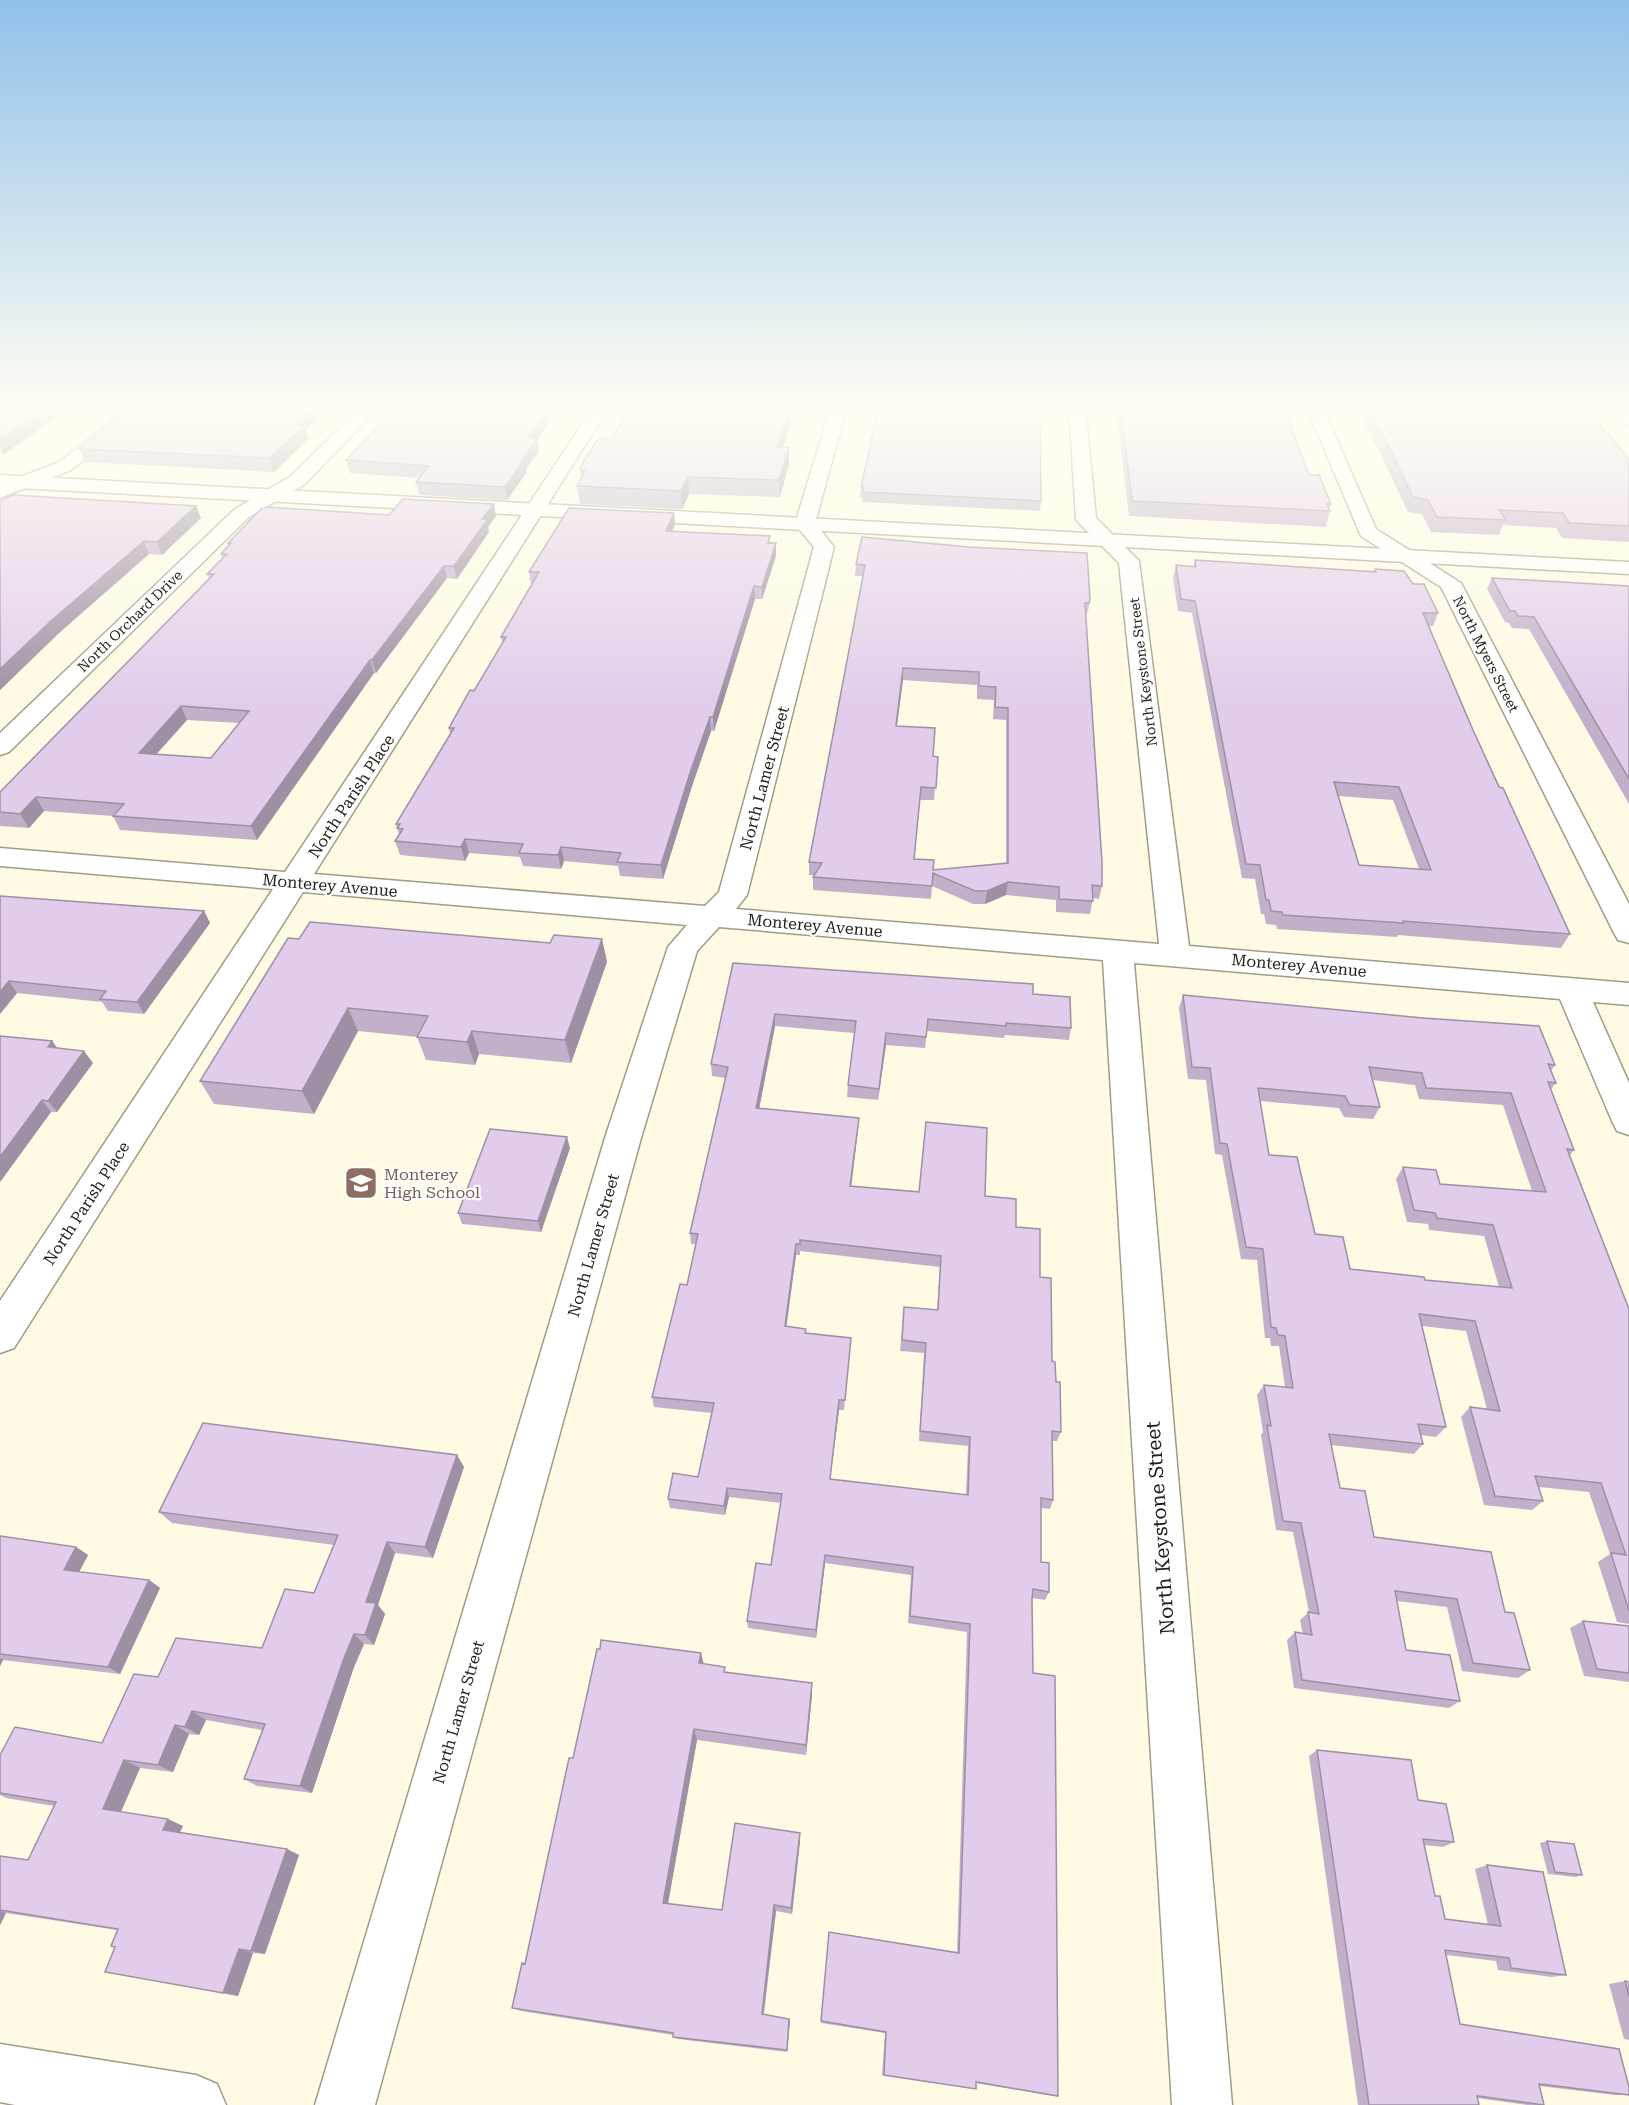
<svg xmlns="http://www.w3.org/2000/svg" width="1629" height="2105" viewBox="0 0 1629 2105" font-family="'Roboto Serif',serif">
	<rect width="100%" height="100%" fill="#fffae4"/>
	<g fill="none" stroke-linecap="round" stroke-linejoin="round">
		<!-- minor casing -->
		<g stroke="#a09c87" stroke-width="3">
			<path id="minor" d="M132,406H151L71,470L0,498V485L59,462Z
				M362,406H380L305,484L249,517L9,752L0,755V733L235,509L291,476Z
				M594,406H610L314,874L705,906L719,892L814,547L795,524L831,406H847L815,523L834,547L747,895L736,909L1159,944L1119,563L1076,520L1069,406H1085L1096,518L1139,561L1189,946L1629,983V1005L1593,1002L1629,1083V1135L1617,1131L1612,1121L1560,999L1134,963L1232,2105H1172L1103,960L719,927L697,951L641,1138L375,2105H315L605,1138L668,947L687,925L303,892L14,1348L0,1353V1301L273,889L0,866V848L285,872Z
				M1306,406H1322L1376,529L1461,583L1629,904V943L1618,940L1614,933L1441,587L1361,536Z
				M1609,406H1626L1629,410V425L1623,424Z
				M0,2044L196,2075L217,2084L226,2105H15L0,2102Z"/>
		</g>
		<!-- major casing -->
		<g stroke="#a09c87" stroke-width="3">
			<path id="major" d="M0,475L1629,562V574L0,487Z"/>
		</g>
		<!-- minor -->
		<use href="#minor" fill="#fff" fill-rule="evenodd"/>
		<!-- major -->
		<use href="#major" fill="#fff" fill-rule="evenodd"/>
	</g>
	<!-- wall -->
	<path fill="#c2b0ca" fill-rule="evenodd" d="M133,406H331L306,430L308,439L274,472L85,462L79,449Z
		M399,406H561L537,441L539,451L526,469L527,472L507,500L419,495L416,482L419,478L350,473L346,460Z
		M633,406H797L783,447H789V464L780,497L689,494L682,509L580,504L577,486L581,478L580,470L612,438Z
		M1116,406H1283L1309,475L1331,504L1329,508L1330,511L1326,527L1129,516Z
		M1355,406H1584L1629,459V542L1562,538L1556,528L1503,525L1499,535L1431,532L1422,514L1408,512L1381,455Z
		M1036,416L1041,501L1040,511L862,502V497H860L861,487Z
		M0,501L196,506L201,518L162,555L149,554L59,633L0,690Z
		M674,513L675,525L672,531L776,543V556L762,599H755L714,731H711L693,783L663,879L620,876L618,866L564,861L561,869L523,866L520,857L469,853L465,861L400,855L395,841L399,835L396,824L450,734L449,728L474,691L503,644L501,637L532,584H531L529,572Z
		M389,515L496,516L488,527L489,532L457,579L447,578L376,673H374L257,840L120,830L113,816L44,811L29,828L0,826V792L209,578L207,574L223,559L221,554L229,546L228,543ZM187,720L239,723L211,758L156,754Z
		M862,537L1090,599L1088,611L1086,615H1085L1102,886L1099,899L1093,898L1090,914L1056,912V900L1006,895L985,904H973L932,886L931,899L813,890V877L814,875H809V862L863,576H855L856,564ZM903,680L977,685V699L994,700L993,719L1006,720V863L933,870L914,859L920,800H934L938,757L933,756L897,726Z
		M1195,560L1374,571L1375,569L1413,584L1438,613L1433,626H1429L1473,730L1570,934L1561,948L1398,935L1397,937L1277,929L1276,925L1266,924L1264,914H1261L1255,879L1242,878L1192,613L1178,611L1173,578L1176,565L1193,566ZM1338,796L1393,800L1419,869L1359,865Z
		M1492,578L1629,586V804L1529,629L1512,628L1509,623L1505,622L1487,589Z
		M0,896L204,911L210,923L144,1014L108,1011L102,1002L17,993L0,1014Z
		M299,939L550,943L602,939L607,962L571,1063L479,1054L475,1065L426,1060L417,1037L358,1031L314,1114L214,1104L200,1081Z
		M733,963L1033,994L1071,1028L1069,1040L1005,1035L1004,1038L927,1031L925,1048L886,1045L878,1100L847,1097L848,1085L854,1033L775,1026L759,1109L858,1129L851,1186L985,1196L1016,1227L1040,1277L1052,1361L1056,1382L1061,1432L1057,1441H1052L1053,1500L1050,1509L1041,1508V1562L1049,1592L1045,1600L1032,1598L1033,1673L1058,2096H1053L976,2083V2089H973L882,2075L885,2033L821,2023L829,1932L957,1952L967,1632L908,1623L911,1575L825,1563L816,1638L748,1628L747,1621L771,1565L781,1503L729,1497L725,1515L670,1508L668,1499L698,1477L712,1413L654,1407L652,1397L687,1285L696,1244H691L690,1233L726,1078L712,1076L711,1064ZM800,1251L940,1267L937,1310L904,1307L900,1351L924,1353L919,1441L968,1446L966,1495L830,1479L839,1410H844L851,1338L806,1333V1329L786,1327L796,1255H800Z
		M1183,995L1555,1065L1551,1071L1556,1083L1551,1089L1574,1150L1570,1155L1629,1309V1624L1617,1622L1598,1562L1610,1554L1589,1492L1539,1487L1543,1501L1532,1510L1484,1505L1461,1417L1470,1407L1487,1409L1466,1331L1422,1326L1446,1427L1436,1437L1421,1435L1423,1444L1414,1454L1331,1445L1340,1488L1374,1537L1505,1612L1530,1670L1518,1678L1462,1671L1447,1607L1397,1601L1406,1650L1460,1701L1449,1708L1294,1688L1287,1640L1295,1632L1303,1634L1300,1620L1309,1612L1293,1532L1276,1530L1261,1435L1263,1432L1257,1395L1264,1385L1285,1387L1279,1346H1271L1270,1338H1265L1257,1260L1241,1259L1222,1155L1215,1154L1206,1080L1188,1079L1179,1008ZM1372,1080L1415,1085L1419,1099L1503,1105L1532,1191L1440,1184L1403,1167L1396,1179L1407,1222L1428,1224L1429,1230L1484,1236L1499,1287L1425,1280L1350,1269L1315,1234L1269,1155L1260,1101L1339,1108L1344,1117L1373,1119L1380,1107Z
		M0,1036L52,1041L57,1048L93,1063L57,1112H51L0,1182Z
		M570,1148L541,1232L462,1224L458,1213Z
		M464,1467L433,1558L395,1553L378,1605L385,1614L374,1645L364,1644L354,1667L312,1793L257,1786L244,1779L262,1730L206,1720L199,1735L189,1734L173,1772L140,1768L121,1812L183,1826L180,1832L287,1849L299,1855L265,1954L253,1953L238,1996L105,1972L115,1947L117,1930L6,1913L0,1925V1856L28,1860L54,1806L6,1798L0,1795V1755L102,1743L158,1677L262,1648L314,1593L334,1545L172,1523L159,1512Z
		M0,1536L76,1547L88,1555L79,1572L149,1580L160,1588L120,1674L3,1660L0,1666Z
		M1583,1621L1629,1626V1682L1584,1676L1570,1628Z
		M703,1663L726,1672L812,1695L806,1755L697,1740L668,1904L722,1910L800,1833V1841L792,1914L776,1911L764,2014L789,2019L790,2021L787,2052L678,2039L673,2037V2035L521,2011L512,2008L525,1964L573,1758Z
		M1317,1750L1418,1800L1454,1842L1443,1847L1424,1845L1435,1896L1445,1919L1488,1925L1475,1869L1487,1865L1566,1975L1552,1977L1498,1970L1496,1961L1446,1955L1460,2024L1629,2095H1615L1539,2086L1544,2105H1527L1477,2098L1479,2105H1358L1309,1756Z
		M1547,1841L1582,1875L1575,1877L1548,1874L1540,1843Z
		M1625,1981L1629,1982V2040L1624,2039L1609,1984Z"/>
	<!-- shaded-wall -->
	<path fill="#9e90a4" d="M49,406H73L3,455L0,448V439Z
		M314,406H331L306,430L308,439L274,472L269,458L293,425Z
		M551,406H561L537,441L539,451L526,469L527,472L507,500L505,487L522,460L528,438Z
		M791,406H797L777,464V447Z
		M789,447V464L780,497L779,480Z
		M688,477L689,494L682,509L681,491Z
		M494,504L496,516L488,527L489,532L457,579L454,566L482,519Z
		M196,506L201,518L162,555L157,542Z
		M674,513L675,525L667,543L666,531Z
		M144,541L149,554L59,633L0,690V669L52,620Z
		M776,543V556L762,599V587Z
		M444,566L447,578L376,673L372,660Z
		M754,586L755,599L714,731L713,717Z
		M370,660L374,673L257,840L251,826Z
		M903,668V680L895,738L896,726Z
		M181,706L187,720L145,767L139,753Z
		M710,717L711,731L693,783L663,879L661,865L691,770Z
		M36,797L44,811L29,828L20,814Z
		M465,839L469,853L465,861L461,847Z
		M561,847L564,861L561,869L558,855Z
		M1008,882L1006,895L985,904L987,891Z
		M204,911L210,923L144,1014L137,1002Z
		M602,939L607,962L571,1063L565,1040Z
		M9,981L17,993L0,1014V992Z
		M348,1008L358,1031L314,1114L302,1091Z
		M775,1014V1026L757,1120L756,1108Z
		M472,1031L479,1054L475,1065L467,1042Z
		M886,1033V1045L878,1100L879,1089Z
		M52,1041L61,1053L48,1047Z
		M84,1051L93,1063L57,1112L48,1101Z
		M42,1100L51,1112L0,1182V1157Z
		M859,1118L858,1129L850,1197V1186Z
		M567,1137L570,1148L541,1232L538,1221Z
		M796,1244V1255L785,1337V1326Z
		M839,1400V1410L829,1488L830,1479Z
		M457,1455L464,1467L433,1558L425,1547Z
		M727,1488L729,1497L725,1515L724,1506Z
		M387,1542L395,1553L378,1605L385,1614L374,1645L365,1635L366,1602Z
		M76,1547L88,1555L76,1578L64,1570Z
		M825,1555V1563L816,1638V1630Z
		M149,1580L160,1588L120,1674L108,1667Z
		M354,1634L364,1644L354,1667L312,1793L300,1786L344,1658Z
		M701,1653L704,1665L699,1663Z
		M0,1658L3,1660L0,1666Z
		M812,1683V1695L806,1755V1745Z
		M192,1711L206,1720L199,1735L185,1727Z
		M175,1725L189,1734L173,1772L158,1765Z
		M694,1729L697,1740L667,1909L663,1903Z
		M124,1760L140,1768L119,1816L103,1809Z
		M168,1819L183,1826L178,1836L163,1830Z
		M800,1833V1841L792,1914L791,1908Z
		M287,1849L299,1855L265,1954L251,1951Z
		M774,1905L776,1911L763,2016L762,2014Z
		M0,1911L6,1913L0,1925Z
		M239,1949L253,1953L238,1996L223,1993Z
		M789,2019L790,2021L787,2052V2050Z"/>
	<!-- building -->
	<path fill="#e1cdeb" stroke="#9e90a4" stroke-width="1.5" fill-rule="evenodd" d="M0,406H49L0,439Z
		M133,406H314L293,425L305,426L269,458L79,449Z
		M399,406H551L528,438L537,439L522,460H524L505,487L416,482L429,466L346,460Z
		M633,406H791L777,447H789L779,480L688,477L681,491L577,486L585,471L580,470L583,462L598,439L612,438Z
		M879,406H1036V416H1040L1041,501L863,492L864,487H861Z
		M1120,406H1283L1309,475H1319L1331,504H1327L1330,511L1132,501Z
		M1366,406H1584L1629,459V526L1569,523L1563,513L1499,510L1506,520L1437,517L1428,500L1413,497L1386,441Z
		M12,495L196,506L157,542L144,541L52,620L0,669V501Z
		M403,499L494,504L482,519L487,520L454,566H444L372,660H370L251,826L113,816L124,804L36,797L20,814L0,812V792L214,574H207L227,554H221L231,543H228L261,509L267,507L389,515ZM181,706L249,711L211,758L139,753Z
		M569,508L674,513L666,531L770,536L768,543H776L762,587L754,586L713,717H710L691,770L661,865L617,862L621,853L561,847L558,855L519,853L523,844L465,839L461,847L395,841L403,829L397,828L400,824H396L454,728H449L470,690L474,691L506,637H501L539,572H529Z
		M862,537L969,547L1087,553L1090,599L1089,603H1085L1102,862V886L1092,885L1093,901L1059,899V887L1008,882L987,891H975L933,873L932,886L813,877L822,863L809,862L865,565L856,564ZM903,668L979,672V686L996,687L995,707L1008,708V863L933,870L934,860L914,859L921,787L936,788L938,757L933,756L935,728L896,726Z
		M1195,560L1376,572L1375,569L1404,571L1413,584H1424L1438,613H1423L1473,730L1499,787L1503,788L1570,934L1403,921L1404,923L1283,915L1282,912L1271,911L1269,900H1266L1260,865L1246,864L1195,601L1181,599L1176,565L1196,567ZM1334,782L1399,787L1431,870L1359,865Z
		M1492,578L1629,586V779L1534,617L1518,616L1515,611H1510Z
		M0,896L204,911L137,1002L100,999L106,991L9,981L0,992Z
		M310,922L550,943L554,935L602,939L565,1040L472,1031L467,1042L417,1037L428,1016L348,1008L302,1091L200,1081L288,938L299,939Z
		M733,963L1033,984V994L1070,997L1071,1028L1006,1023V1026L928,1019L926,1037L886,1033L879,1089L848,1085L856,1021L775,1014L756,1108L859,1118L850,1186L919,1192L926,1122L987,1128L985,1196L1016,1199V1227L1040,1229V1277L1051,1278L1052,1361L1055,1362L1056,1382H1060L1061,1432L1052,1431L1053,1500L1041,1498V1562L1049,1563V1592L1033,1589L1032,1599L1033,1673L1055,1676L1058,2096L976,2082V2089L884,2075L886,2032L821,2021L829,1932L959,1953L970,1624L910,1616L913,1567L825,1555L816,1630L747,1621L756,1563L771,1565L782,1494L727,1488L724,1506L668,1499L673,1473L698,1477L714,1403L652,1397L680,1284L687,1285L698,1234L690,1233L728,1067L711,1064ZM800,1240L941,1256L938,1310L904,1307L902,1340L926,1343L920,1431L970,1437L968,1495L830,1479L839,1400H845L851,1338L805,1333L806,1329L785,1326L796,1244H800Z
		M1183,995L1423,1018L1539,1026L1555,1065L1548,1064L1556,1083L1548,1082L1574,1150L1567,1149L1629,1309V1611L1611,1553L1626,1555L1601,1483L1535,1476L1543,1501L1495,1496L1470,1407L1500,1411L1475,1321L1419,1314L1446,1427L1418,1424L1423,1444L1329,1434L1340,1488L1365,1491L1374,1537L1491,1552L1505,1612L1514,1613L1530,1670L1473,1663L1457,1599L1395,1591L1406,1650L1450,1655L1460,1701L1302,1680L1295,1632L1312,1635L1308,1612L1319,1614L1301,1523L1283,1521L1267,1425L1271,1426L1264,1385L1293,1388L1285,1336L1278,1335L1276,1328L1271,1327L1263,1249L1246,1247L1227,1144L1220,1143L1210,1068L1192,1067ZM1369,1067L1422,1073L1426,1088L1511,1093L1546,1192L1440,1184L1436,1170L1403,1167L1414,1210L1435,1213L1437,1218L1493,1225L1512,1288L1425,1280L1424,1277L1350,1269L1343,1237L1315,1234L1297,1157L1269,1155L1258,1088L1345,1096L1350,1105L1380,1107Z
		M0,1036L52,1041L48,1047L84,1051L48,1101L42,1100L0,1157Z
		M490,1129L567,1137L538,1221L458,1213Z
		M203,1423L457,1455L425,1547L387,1542L366,1602L376,1603L365,1635L354,1634L344,1658L300,1786L244,1779L265,1724L192,1711L185,1727L175,1725L158,1765L124,1760L103,1809L168,1819L163,1830L287,1849L251,1951L239,1949L223,1993L105,1972L115,1947L111,1946L118,1929L0,1910V1856L28,1860L56,1802L0,1793V1755L15,1727L102,1743L134,1674L158,1677L176,1638L262,1648L285,1589L314,1593L338,1535L159,1512Z
		M0,1536L76,1547L64,1570L149,1580L108,1667L0,1654Z
		M1583,1621L1629,1626V1673L1597,1669Z
		M601,1640L701,1653L699,1663L725,1667L724,1672L812,1683L806,1745L694,1729L663,1903L722,1910L735,1823L800,1833L791,1908L774,1905L762,2014L789,2019L787,2050L673,2037V2033L512,2008L522,1963L525,1964L569,1758H573L597,1649H600Z
		M1317,1750L1411,1760L1418,1800L1446,1804L1454,1842L1423,1839L1435,1896H1440L1445,1919L1501,1926L1487,1865L1543,1872L1566,1975L1511,1968L1509,1958L1445,1950L1460,2024L1619,2049L1629,2087V2095L1539,2084L1544,2105L1477,2096L1479,2105H1369Z
		M1547,1841L1574,1844L1582,1875L1555,1872Z
		M1625,1981L1629,1982V1996Z"/>
	<!-- sky -->
	<linearGradient id="sky" x2="0" y2="1"><stop stop-color="#91c0e8"/><stop offset="0.58" stop-color="#fffdf3"/><stop offset="1" stop-color="#fffdf3" stop-opacity="0"/></linearGradient>
	<rect width="1629" height="701" fill="url(#sky)"/>
	<!-- icons -->
	<defs>
		<g id="school-square" transform="scale(1.725)"><rect x="-9" y="-9" width="18" height="18" rx="4" fill="#8d6e63" stroke="#fff"/><path d="M0-5L7-2L0 1L-7-2ZM-4 1L0 2.5L4 1V4Q0 6-4 4Z" fill="#fff"/></g>
	</defs>
	<g fill-rule="evenodd">
		<use href="#school-square" x="361" y="1183"/>
	</g>
	<g text-anchor="middle" stroke-width="4.5" stroke-linejoin="round" paint-order="stroke">
		<!-- far-street labels -->
		<g font-size="14" fill="#201f17" stroke="#fff">
			<text transform="translate(130 621) rotate(-44)" y="5">North Orchard Drive</text>
			<text transform="translate(1486 654) rotate(63)" y="5">North Myers Street</text>
			<text transform="translate(1143 672) rotate(-97)" y="5">North Keystone Street</text>
		</g>
		<!-- street labels -->
		<g font-size="16" fill="#201f17" stroke="#fff">
			<text transform="translate(764 778) rotate(-75)" y="6">North Lamer Street</text>
			<text transform="translate(351 796) rotate(-57)" y="6">North Parish Place</text>
			<text transform="translate(330 885) rotate(5)" y="6">Monterey Avenue</text>
			<text transform="translate(815 925) rotate(5)" y="6">Monterey Avenue</text>
			<text transform="translate(1299 965) rotate(5)" y="6">Monterey Avenue</text>
			<text transform="translate(86 1203) rotate(-57)" y="6">North Parish Place</text>
			<text transform="translate(593 1245) rotate(-74)" y="6">North Lamer Street</text>
			<text transform="translate(458 1712) rotate(-74)" y="6">North Lamer Street</text>
		</g>
		<!-- education labels -->
		<g font-size="16" fill="#785e54" stroke="#fff" text-anchor="start">
			<text x="384" y="1180">Monterey<tspan x="384" dy="18">High School</tspan></text>
		</g>
		<!-- near-street labels -->
		<g font-size="20" fill="#201f17" stroke="#fff">
			<text transform="translate(1160 1528) rotate(-94)" y="7">North Keystone Street</text>
		</g>
	</g>
</svg>
